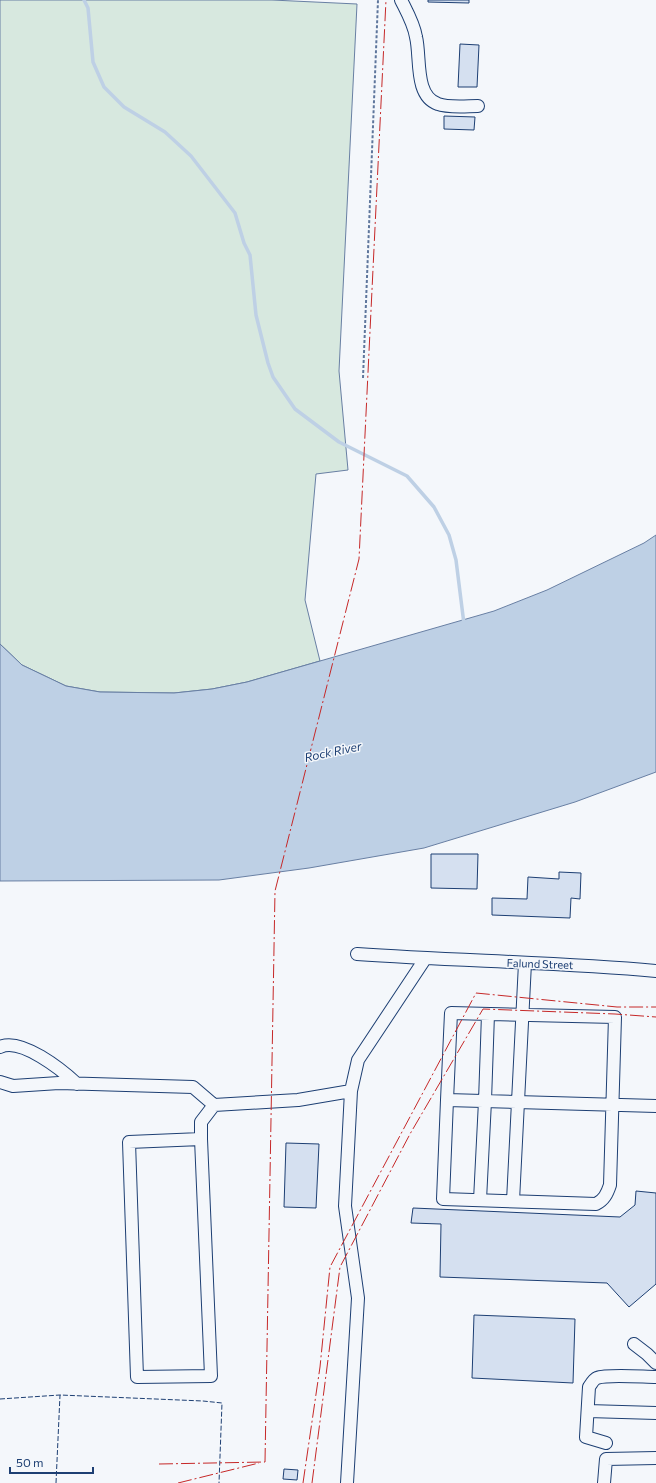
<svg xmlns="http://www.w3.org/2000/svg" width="656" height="1483" viewBox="0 0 656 1483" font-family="Commissioner,sans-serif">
	<rect width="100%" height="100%" fill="#f4f7fb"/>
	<!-- green -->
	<path fill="#d7e8df" stroke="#687fa3" d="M0,0H272L357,4L339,371L348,470L316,474L305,600L320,661L247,682L212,689L174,693L100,692L66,686L22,665L0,644Z"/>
	<!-- water -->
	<path fill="#bed0e5" stroke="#687fa3" d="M656,535V772L575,802L424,848L309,868L219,880L0,881V644L22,665L66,686L100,692L174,693L212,689L247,682L494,611L547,590L644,543Z"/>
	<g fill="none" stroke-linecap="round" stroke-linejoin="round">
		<!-- stream -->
		<path stroke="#bed0e5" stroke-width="3.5" d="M84,0L88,8L93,62L104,87L124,107L165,132L191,156L235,213L244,243L250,255L256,315L268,363L273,377L295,409L339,442L407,476L434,507L449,535L456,560L464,624"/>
	</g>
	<!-- building -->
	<path fill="#d5e0f0" stroke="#1d3f73" d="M428,0H469V3L428,2Z
		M460,44L479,45L477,87H458Z
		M444,116L475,117L474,130L444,129Z
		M431,854H478L477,889L431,888Z
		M559,872L581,873L580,899L571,898L570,918L492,915V898L527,899L528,877L559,879Z
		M286,1143L319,1144L316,1208L284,1207Z
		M636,1191L656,1193V1284L629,1307L607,1283L440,1277L441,1224L411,1223L413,1208L620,1217L635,1205Z
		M474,1315L575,1319L573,1383L472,1378Z
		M284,1469L298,1470L297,1480L283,1479Z"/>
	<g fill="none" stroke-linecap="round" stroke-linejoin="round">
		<!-- minor casing -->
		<g stroke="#1d3f73" stroke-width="14">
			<path id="minor" d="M401,0C407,12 414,24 416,37C421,57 414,96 438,104C448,108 467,106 478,106
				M357,954C457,961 556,962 656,971
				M0,1047C21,1037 62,1070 77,1084
				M0,1082L13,1086L59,1083L193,1087L214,1105L298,1100L351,1091
				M447,1100L451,1013L615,1017L610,1185C607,1194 604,1200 596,1204L443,1199L447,1100L656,1106
				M201,1139L129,1142L137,1377L211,1376L201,1139V1122L214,1105
				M480,1200L485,1101L488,1014
				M513,1201L525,963
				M634,1344L647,1354L656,1363
				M588,1411L656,1413
				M606,1443L586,1437L589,1387C591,1384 594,1379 597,1378C607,1374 644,1377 656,1377
				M347,1483L358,1298L345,1206L351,1091L358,1060L425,959
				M604,1483L606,1459L656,1458"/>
		</g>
		<!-- path -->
		<path stroke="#5e769c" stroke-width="2" stroke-dasharray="3 2" stroke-linecap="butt" d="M363,378L378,0"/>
		<!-- minor -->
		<use href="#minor" stroke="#f4f7fb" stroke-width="12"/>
		<!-- fence -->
		<path stroke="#1d3f73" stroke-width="1" stroke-dasharray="5 2" stroke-linecap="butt" d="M0,1399L60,1395
			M56,1483L60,1395L203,1401L222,1403L219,1483"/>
		<!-- power -->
		<path stroke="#c62828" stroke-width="1" stroke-dasharray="14 3 2 3" stroke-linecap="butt" d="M265,1462L275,891L359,559L386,0
			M159,1464L265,1462
			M178,1483L259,1463
			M303,1483L320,1367L330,1267L476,993L617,1007H656
			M312,1483L340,1267L410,1134L483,1009L615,1014L656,1017"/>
	</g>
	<g text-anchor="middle" stroke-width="3" stroke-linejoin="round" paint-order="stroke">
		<!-- street labels -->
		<g font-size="11" fill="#1d3f73" stroke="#f4f7fb">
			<text transform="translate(540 964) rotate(2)" y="4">Falund Street</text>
		</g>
		<!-- water labels -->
		<g font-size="12" font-style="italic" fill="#1d3f73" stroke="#f4f7fb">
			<text transform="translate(333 752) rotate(-12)" y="4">Rock River</text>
		</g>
	</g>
	<!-- scale -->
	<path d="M10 1467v6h83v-6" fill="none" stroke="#1d3f73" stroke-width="2"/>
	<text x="16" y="1467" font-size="12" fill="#1d3f73" stroke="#f4f7fb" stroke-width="3" paint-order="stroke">50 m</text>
</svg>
